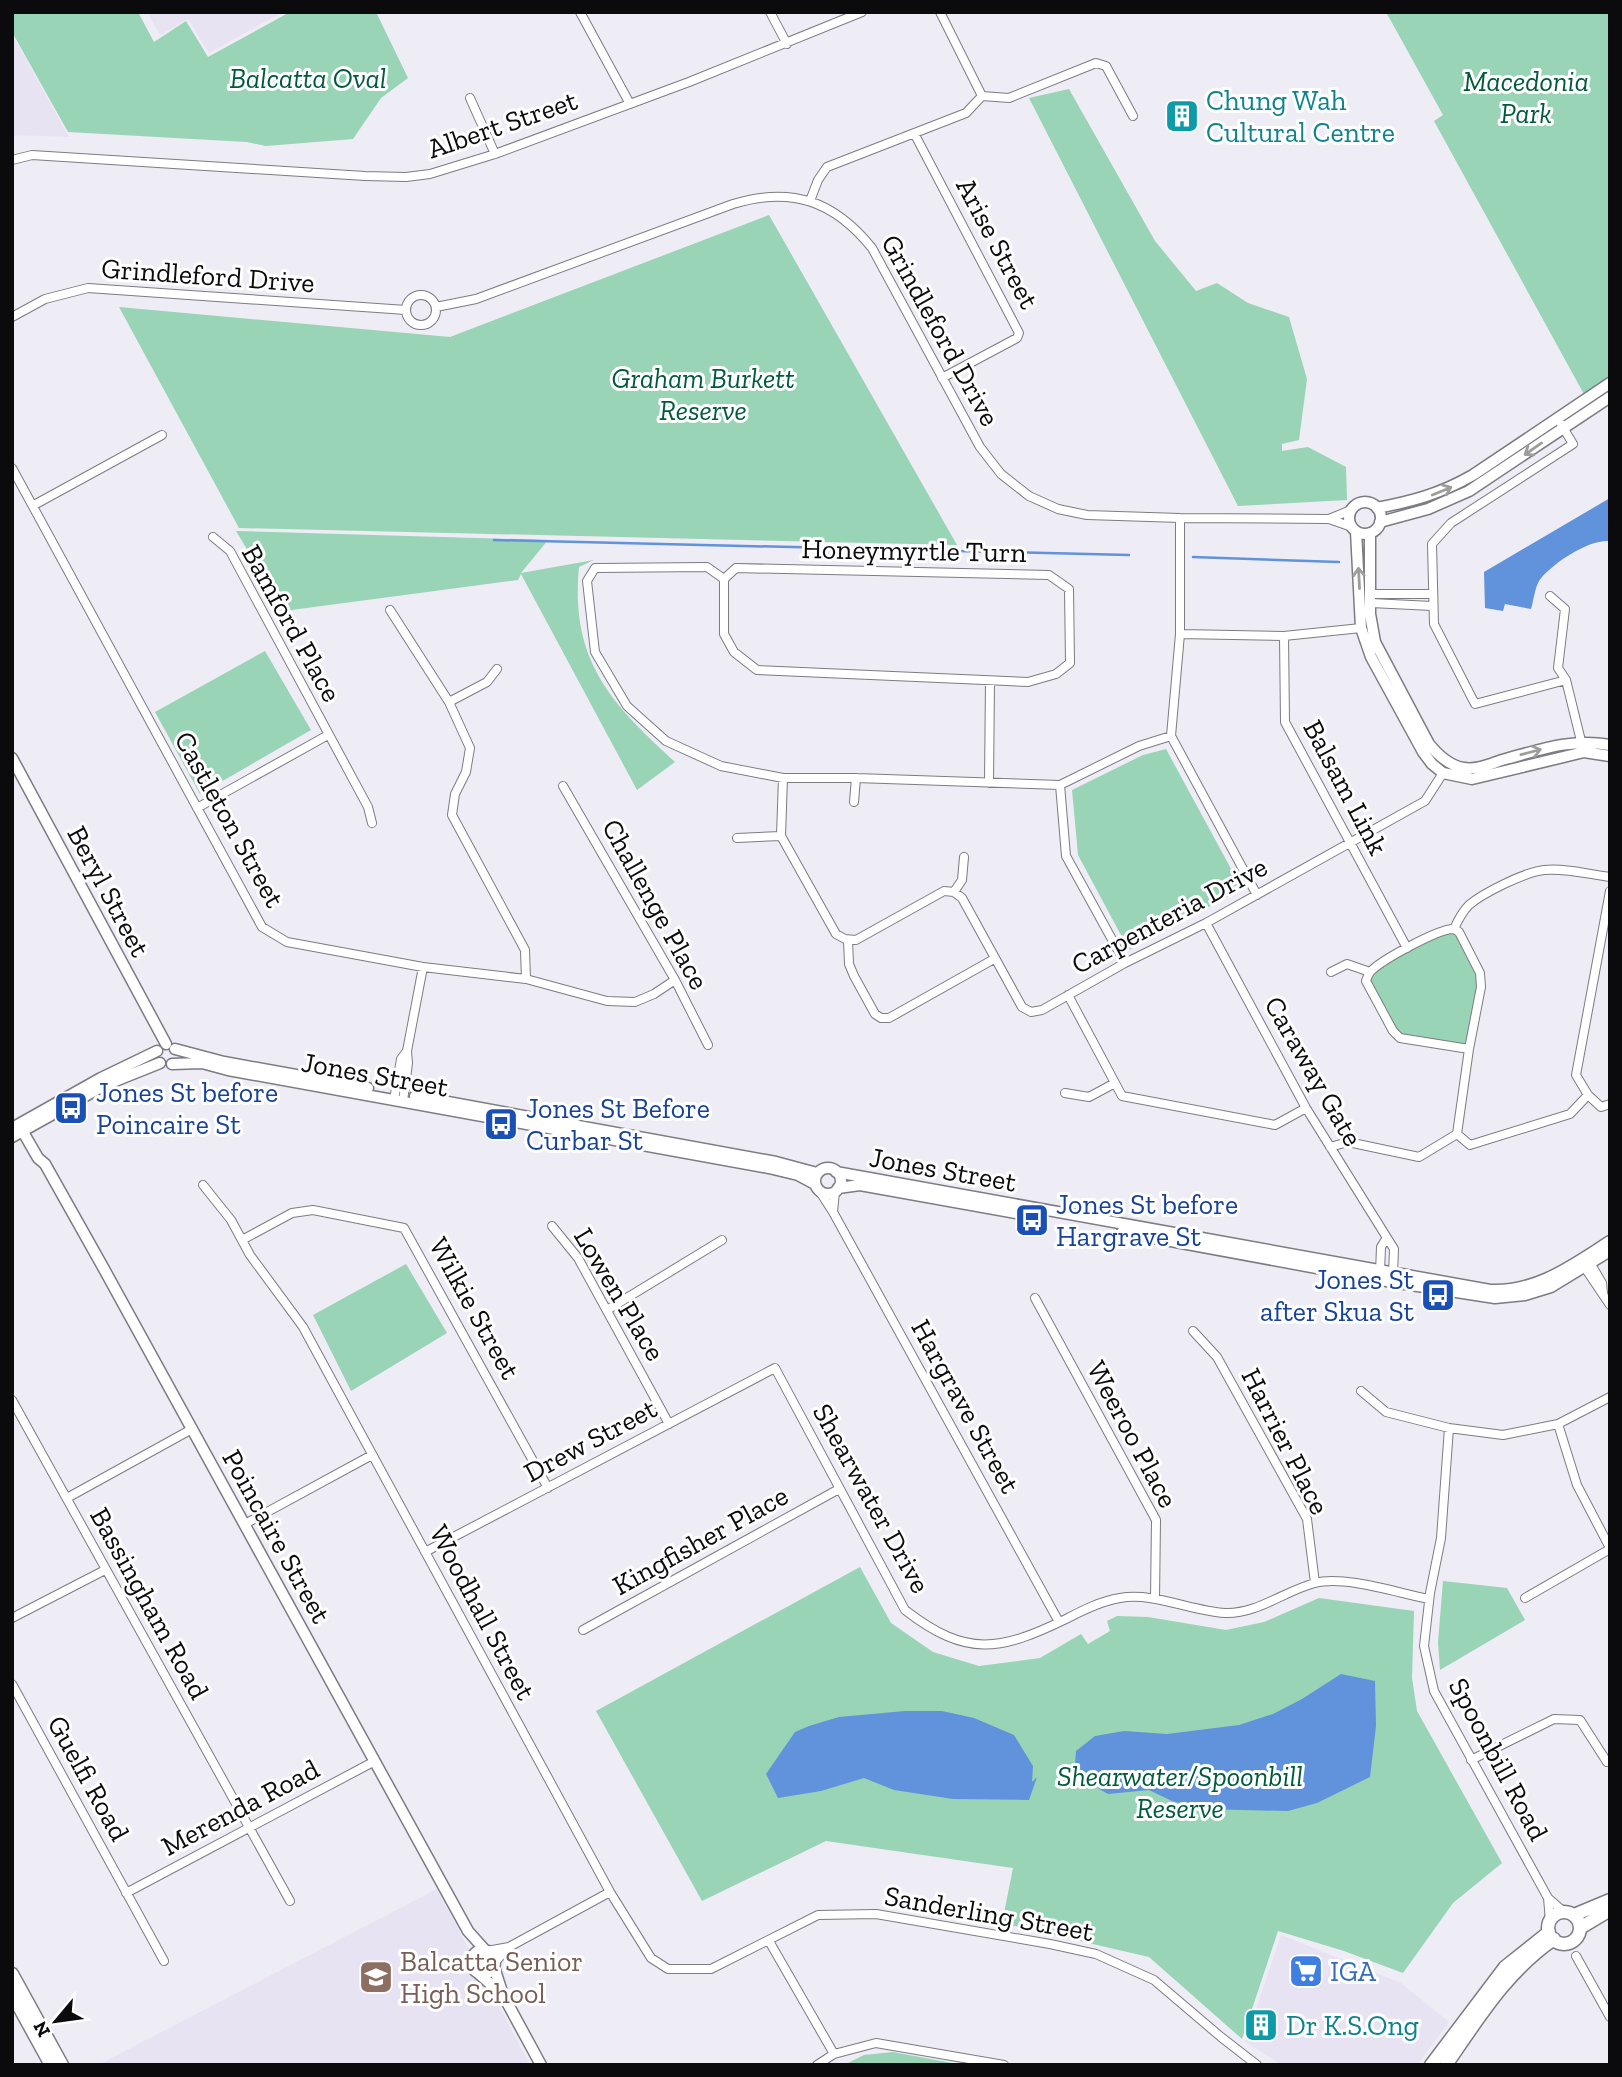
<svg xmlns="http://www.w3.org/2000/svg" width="1622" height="2077" viewBox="0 0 1622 2077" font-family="'Zilla Slab',serif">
	<rect width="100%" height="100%" fill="#eeecf4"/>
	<!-- built -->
	<path fill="#e7e3f3" d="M147,12H283L209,53L188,19L160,35Z
		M12,34L69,137L17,135L12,137Z
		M437,1889L530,2065H98Z
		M1281,1935L1401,1983L1449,2022L1417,2065H1282L1245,2042Z"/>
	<!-- green -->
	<path fill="#98d4b5" d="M12,12H138L154,42L186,21L208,57L290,12H376L408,78L381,98L353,139L266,146L247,142L68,132L12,32Z
		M1386,12H1610V379L1585,396L1434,121L1443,115Z
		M1069,89L1155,241L1196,291L1217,283L1248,303L1289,317L1307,379L1299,440L1282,444V451L1308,447L1346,467L1347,500L1238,506L1029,98Z
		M769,215L957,545L239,528L119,307L450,337Z
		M236,531L548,540L521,573L594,560L579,567C570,661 611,703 675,762L637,790L521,574L518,580L284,611Z
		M265,651L311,730L200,794L155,712Z
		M1166,749L1242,889L1129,950L1078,855L1072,790L1143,755Z
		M1454,929L1480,973L1469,1049L1400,1038L1366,981C1377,956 1429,939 1454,929Z
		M406,1264L447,1333L351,1391L313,1315Z
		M860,1567L891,1623L933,1652L979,1666L1040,1658L1081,1634L1088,1644L1110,1631L1107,1621L1117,1616L1148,1617L1226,1630L1264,1622L1319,1598L1414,1611L1412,1678L1417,1711L1502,1863L1453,1903L1403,1973L1344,1951L1278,1931L1242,2039L1149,1957L1002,1923L1013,1868L826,1841L702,1901L596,1711Z
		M1443,1581L1507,1588L1525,1620L1440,1670L1438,1642Z
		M893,2052L963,2065L846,2064L864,2055Z"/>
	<!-- water -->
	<path fill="#6192dc" d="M1610,498V541C1589,539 1555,562 1542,577C1535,584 1534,599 1531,609L1505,604L1503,611L1485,608L1484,572Z
		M1341,1674L1375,1681L1376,1726L1370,1777L1317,1803L1288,1811L1202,1809L1172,1801L1149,1790L1108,1794L1099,1789L1087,1774L1075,1765L1076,1751L1095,1736L1124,1731L1167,1734L1239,1725L1273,1714L1302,1699Z
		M905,1711H942L974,1718L1014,1735L1033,1766L1032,1782L1037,1777L1029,1800L953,1799L894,1790L864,1778L821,1791L778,1798L766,1774L795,1732L809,1726L839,1717Z"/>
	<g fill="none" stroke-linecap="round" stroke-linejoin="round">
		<!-- stream -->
		<path stroke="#6192dc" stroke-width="2.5" d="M494,540L1129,555
			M1193,557L1339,562"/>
		<!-- minor casing -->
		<g stroke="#7d7b83" stroke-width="10">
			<path id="minor" d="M580,12L630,104
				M770,12L787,44
				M940,12L982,96
				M982,96L1009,98L1096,63L1106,66L1133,116
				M470,98L495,154
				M914,133L1019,333L1017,338L942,378
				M12,160L32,155L365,176L406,177L430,174L495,154L689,82L862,12
				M810,201L818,180L827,167L966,113L982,96
				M406 310a15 15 0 1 1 30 0a15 15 0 1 1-30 0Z
				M436,307L476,299L733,204C792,186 834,201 872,248L980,447L1001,474L1029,496L1058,509L1087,515L1180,518L1329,519L1352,527
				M12,317L45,299L88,288L406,310
				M1561,424L1573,444L1451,523L1432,544L1434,624L1475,704L1566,680L1581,741
				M12,468L262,927L287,942L423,967L526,979L607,1001L635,1002L654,994L675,980
				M34,505L162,435
				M1180,518V634L1171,736L1257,895
				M1329,519L1351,510
				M213,537L230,551L368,807L372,823
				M736,568L1049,575L1069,589L1070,663L1056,674L1028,682L757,670L734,652L724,634V579Z
				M724,579L707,567L595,568L587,581L595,652L627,706L666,741L721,766L783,778H856L1060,785L1139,746L1171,736
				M1371,594H1433
				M1550,596L1565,609L1558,668L1566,680
				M1371,603L1432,606
				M390,610L449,702L470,748L466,772L455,794L452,815L525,950L526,979
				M1180,634L1284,636L1361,628
				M1284,636L1285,722L1407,948
				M449,702L487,682L497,669
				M783,778L781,836L836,934L845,939L856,940L944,891L954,892L962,898L1022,1007L1031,1012L1042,1010L1125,963L1206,923L1425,801L1443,773
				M989,783L990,681
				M1060,785L1066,856L1125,963
				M563,786L675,980L708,1045
				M854,802L856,778
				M197,808L328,735
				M737,838L781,836
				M1610,891L1576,1075L1588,1095L1601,1107L1610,1104
				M954,892L962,880L964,857
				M1206,923L1306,1108L1394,1249L1393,1275
				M1454,929C1439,928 1382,960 1371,971C1369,973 1367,978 1366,981L1393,1031L1400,1038L1469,1049
				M1454,929C1458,920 1462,912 1469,905C1483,893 1525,872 1544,870C1565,868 1588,874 1610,877
				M848,940L849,964L854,976L875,1014L881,1018H889L994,959
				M1331,972L1347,964L1370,972
				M1068,995L1122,1096L1275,1125L1306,1108
				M1065,1093L1089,1097L1115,1083
				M394,1100L401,1059L407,1051
				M403,1101L408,1063L407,1051L423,967
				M1457,1134L1470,1145L1570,1114L1588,1095
				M1330,1147L1348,1142L1419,1157L1457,1134L1469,1049L1481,987L1480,973L1459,932L1454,929
				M203,1185L231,1220L250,1255L303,1327L610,1892L651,1958L668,1969H711L818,1915L876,1914L1050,1944L1096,1954L1154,1980L1221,2037L1257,2065
				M819,1190L833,1212L1059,1622
				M833,1212L835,1191
				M552,1226L578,1258L669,1424
				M242,1240L292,1213L313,1210L404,1228L548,1488
				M1589,1261L1602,1283L1603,1293
				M1581,1262L1610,1305
				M1380,1273L1381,1247L1386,1239
				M1035,1298L1156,1520L1155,1599
				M607,1310L722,1240
				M1193,1331L1217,1357L1307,1519L1315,1583
				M1361,1391L1386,1412L1449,1428L1503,1435L1558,1424L1610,1397
				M12,1400L290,1901
				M1558,1424L1577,1485L1610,1548
				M1449,1428L1441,1538L1430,1593L1424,1646L1434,1691L1548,1898L1564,1912
				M67,1498L192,1429
				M245,1524L372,1455
				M425,1552L775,1368L905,1610C967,1658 1000,1651 1066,1619C1083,1610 1101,1601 1120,1598C1154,1592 1191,1611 1225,1613C1258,1614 1284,1591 1315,1583C1344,1575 1398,1593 1429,1599
				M1525,1598L1610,1549
				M12,1618L105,1570
				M583,1630L839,1489
				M12,1684L164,1961
				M1471,1760L1554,1719L1580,1720L1607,1762
				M126,1893L375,1761
				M1548,1898L1550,1921
				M769,1941L834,2054
				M487,1951L509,1947L610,1892
				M1576,1956L1610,2017
				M495,1962L509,1947
				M817,2065L834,2054L876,2043L1004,2065"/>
		</g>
		<!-- tertiary casing -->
		<g stroke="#7d7b83" stroke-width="13">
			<path id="tertiary" d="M1349 518a16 16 0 1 1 32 0a16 16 0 1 1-32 0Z
				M1377,508C1413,501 1440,494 1473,475L1610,383
				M1380,522L1428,509L1469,491L1610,397
				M1356,531L1361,628L1371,657L1423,752L1432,764L1443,773L1472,779L1584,752L1610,756
				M1370,533V614L1375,642L1429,744C1438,755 1449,766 1464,768C1477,770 1490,764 1502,760C1540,750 1569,738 1610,745
				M12,758L166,1044
				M175,1049L224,1062L368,1088
				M172,1064L202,1063L228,1070L769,1168L798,1175L815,1184
				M415,1096L776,1162L817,1173
				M19,1125L38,1158L45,1164L104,1269L468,1931L485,1950
				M12,1128L101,1078L157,1051
				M12,1137L105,1085L160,1063
				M815 1181a13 13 0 1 1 26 0a13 13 0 1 1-26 0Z
				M836,1172L1490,1290C1537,1292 1572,1265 1610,1241
				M838,1188L860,1185L1027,1215
				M1122,1232L1392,1282L1495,1298L1525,1295L1551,1287L1610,1251
				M471 1962a12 12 0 1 1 24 0a12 12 0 1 1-24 0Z
				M494,1967L503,1995L541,2065
				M478,1973L503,1995"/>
		</g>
		<!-- secondary casing -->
		<g stroke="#7d7b83" stroke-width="15">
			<path id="secondary" d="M1548 1928a16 16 0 1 1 32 0a16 16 0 1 1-32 0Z
				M1574,1915L1610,1900
				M1580,1928L1610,1910
				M12,1974L62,2065
				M12,1994L51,2065
				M1431,2065L1505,1967L1549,1932
				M1446,2065C1478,2019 1507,1971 1554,1939"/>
		</g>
		<!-- minor -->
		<use href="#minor" stroke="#fff" stroke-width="8"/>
		<!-- tertiary -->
		<use href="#tertiary" stroke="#fff" stroke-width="10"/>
		<!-- secondary -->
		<use href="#secondary" stroke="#fff" stroke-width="12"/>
	</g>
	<!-- one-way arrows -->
	<defs><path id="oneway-shaft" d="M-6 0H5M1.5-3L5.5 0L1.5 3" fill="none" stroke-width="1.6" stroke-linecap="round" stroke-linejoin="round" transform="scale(1.75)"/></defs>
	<g stroke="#9d9d9e">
		<use href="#oneway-shaft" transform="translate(1533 449) rotate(145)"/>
		<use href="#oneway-shaft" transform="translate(1442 491) rotate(-22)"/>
		<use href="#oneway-shaft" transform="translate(1359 578) rotate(-93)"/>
		<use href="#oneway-shaft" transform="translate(1531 752) rotate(-15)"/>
	</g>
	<!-- icons -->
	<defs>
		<g id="building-square" transform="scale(1.75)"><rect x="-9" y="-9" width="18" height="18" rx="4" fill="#0f9aa8" stroke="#fff"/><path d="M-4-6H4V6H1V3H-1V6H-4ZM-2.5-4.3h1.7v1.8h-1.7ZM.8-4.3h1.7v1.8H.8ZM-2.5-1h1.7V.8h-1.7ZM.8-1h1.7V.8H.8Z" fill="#fff"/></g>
		<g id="bus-square" transform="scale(1.75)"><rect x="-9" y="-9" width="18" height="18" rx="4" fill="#1a4fb4" stroke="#fff"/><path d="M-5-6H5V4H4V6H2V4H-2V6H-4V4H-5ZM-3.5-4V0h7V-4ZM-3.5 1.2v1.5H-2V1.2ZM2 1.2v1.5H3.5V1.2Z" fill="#fff"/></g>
		<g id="supermarket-square" transform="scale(1.75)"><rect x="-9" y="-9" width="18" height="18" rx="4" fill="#3f7fe0" stroke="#fff"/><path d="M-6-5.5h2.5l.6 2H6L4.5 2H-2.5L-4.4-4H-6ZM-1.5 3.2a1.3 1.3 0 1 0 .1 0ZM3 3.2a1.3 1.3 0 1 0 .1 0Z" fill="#fff"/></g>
		<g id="school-square" transform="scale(1.75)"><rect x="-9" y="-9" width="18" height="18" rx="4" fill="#8d6e63" stroke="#fff"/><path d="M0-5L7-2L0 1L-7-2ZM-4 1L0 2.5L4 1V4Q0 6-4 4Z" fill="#fff"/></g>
	</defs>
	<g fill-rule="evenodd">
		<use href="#building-square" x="1182" y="116"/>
		<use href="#bus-square" x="71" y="1108"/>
		<use href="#bus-square" x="501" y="1124"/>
		<use href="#bus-square" x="1032" y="1220"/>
		<use href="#bus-square" x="1438" y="1295"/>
		<use href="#supermarket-square" x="1306" y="1971"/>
		<use href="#school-square" x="376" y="1977"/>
		<use href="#building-square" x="1261" y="2025"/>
	</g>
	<g text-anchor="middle" stroke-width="6" stroke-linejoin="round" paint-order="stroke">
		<!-- park labels -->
		<g font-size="28" font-style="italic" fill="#005a3b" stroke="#fff">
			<text x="308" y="88">Balcatta Oval</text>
			<text x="1526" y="91">Macedonia<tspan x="1526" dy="32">Park</tspan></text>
			<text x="703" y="388">Graham Burkett<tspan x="703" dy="32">Reserve</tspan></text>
			<text x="1180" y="1786">Shearwater/Spoonbill<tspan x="1180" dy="32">Reserve</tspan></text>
		</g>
		<!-- culture labels -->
		<g font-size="28" fill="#0d838f" stroke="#fff" text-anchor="start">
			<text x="1206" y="110">Chung Wah<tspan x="1206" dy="32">Cultural Centre</tspan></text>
			<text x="1286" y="2035">Dr K.S.Ong</text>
		</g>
		<!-- street labels -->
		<g font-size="28" fill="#0b0b0d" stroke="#fff">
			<text transform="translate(502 124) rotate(-19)" y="10">Albert Street</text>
			<text transform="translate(998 243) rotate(62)" y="10">Arise Street</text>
			<text transform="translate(208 275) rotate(4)" y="10">Grindleford Drive</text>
			<text transform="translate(941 330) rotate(61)" y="10">Grindleford Drive</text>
			<text transform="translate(914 550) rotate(1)" y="10">Honeymyrtle Turn</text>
			<text transform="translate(292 623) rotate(61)" y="10">Bamford Place</text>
			<text transform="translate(1346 787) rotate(62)" y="10">Balsam Link</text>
			<text transform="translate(230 819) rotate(61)" y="10">Castleton Street</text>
			<text transform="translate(109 891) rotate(62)" y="10">Beryl Street</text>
			<text transform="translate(656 904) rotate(61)" y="10">Challenge Place</text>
			<text transform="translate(1169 915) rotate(-28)" y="10">Carpenteria Drive</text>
			<text transform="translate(1314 1071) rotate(60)" y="10">Caraway Gate</text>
			<text transform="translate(375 1074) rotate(10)" y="10">Jones Street</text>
			<text transform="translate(943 1169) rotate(10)" y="10">Jones Street</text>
			<text transform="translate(620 1294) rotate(59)" y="10">Lowen Place</text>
			<text transform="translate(475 1308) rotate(61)" y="10">Wilkie Street</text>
			<text transform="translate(966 1406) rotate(61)" y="10">Hargrave Street</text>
			<text transform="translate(1133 1434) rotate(62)" y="10">Weeroo Place</text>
			<text transform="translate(590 1440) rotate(-28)" y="10">Drew Street</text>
			<text transform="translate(1286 1441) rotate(63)" y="10">Harrier Place</text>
			<text transform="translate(872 1498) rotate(61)" y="10">Shearwater Drive</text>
			<text transform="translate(277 1536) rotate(61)" y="10">Poincaire Street</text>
			<text transform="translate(700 1540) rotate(-29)" y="10">Kingfisher Place</text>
			<text transform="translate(150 1603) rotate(61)" y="10">Bassingham Road</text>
			<text transform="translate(483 1612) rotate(62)" y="10">Woodhall Street</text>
			<text transform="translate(1499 1759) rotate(62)" y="10">Spoonbill Road</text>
			<text transform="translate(89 1778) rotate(61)" y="10">Guelfi Road</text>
			<text transform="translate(240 1807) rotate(-28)" y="10">Merenda Road</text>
			<text transform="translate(989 1913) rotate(10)" y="10">Sanderling Street</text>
		</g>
		<!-- transit labels -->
		<g font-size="28" fill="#164399" stroke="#fff" text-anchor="start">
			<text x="96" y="1102">Jones St before<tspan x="96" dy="32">Poincaire St</tspan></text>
			<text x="526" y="1118">Jones St Before<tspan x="526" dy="32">Curbar St</tspan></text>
			<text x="1056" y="1214">Jones St before<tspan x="1056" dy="32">Hargrave St</tspan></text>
			<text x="1414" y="1289" text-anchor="end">Jones St<tspan x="1414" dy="32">after Skua St</tspan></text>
		</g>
		<!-- education labels -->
		<g font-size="28" fill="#785e54" stroke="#fff" text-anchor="start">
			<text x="400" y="1971">Balcatta Senior<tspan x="400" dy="32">High School</tspan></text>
		</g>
		<!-- shop labels -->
		<g font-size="28" fill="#366cbe" stroke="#fff" text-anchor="start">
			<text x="1330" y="1981">IGA</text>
		</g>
	</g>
	<!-- border -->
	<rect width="1622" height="2077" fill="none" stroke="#0b0b0d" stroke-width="28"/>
	<!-- north arrow -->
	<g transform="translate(56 2021) rotate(241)" stroke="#ffffff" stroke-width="5" paint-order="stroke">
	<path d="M0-5L12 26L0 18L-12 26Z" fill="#0b0b0d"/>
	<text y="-10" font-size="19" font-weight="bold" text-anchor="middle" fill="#0b0b0d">N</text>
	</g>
</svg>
